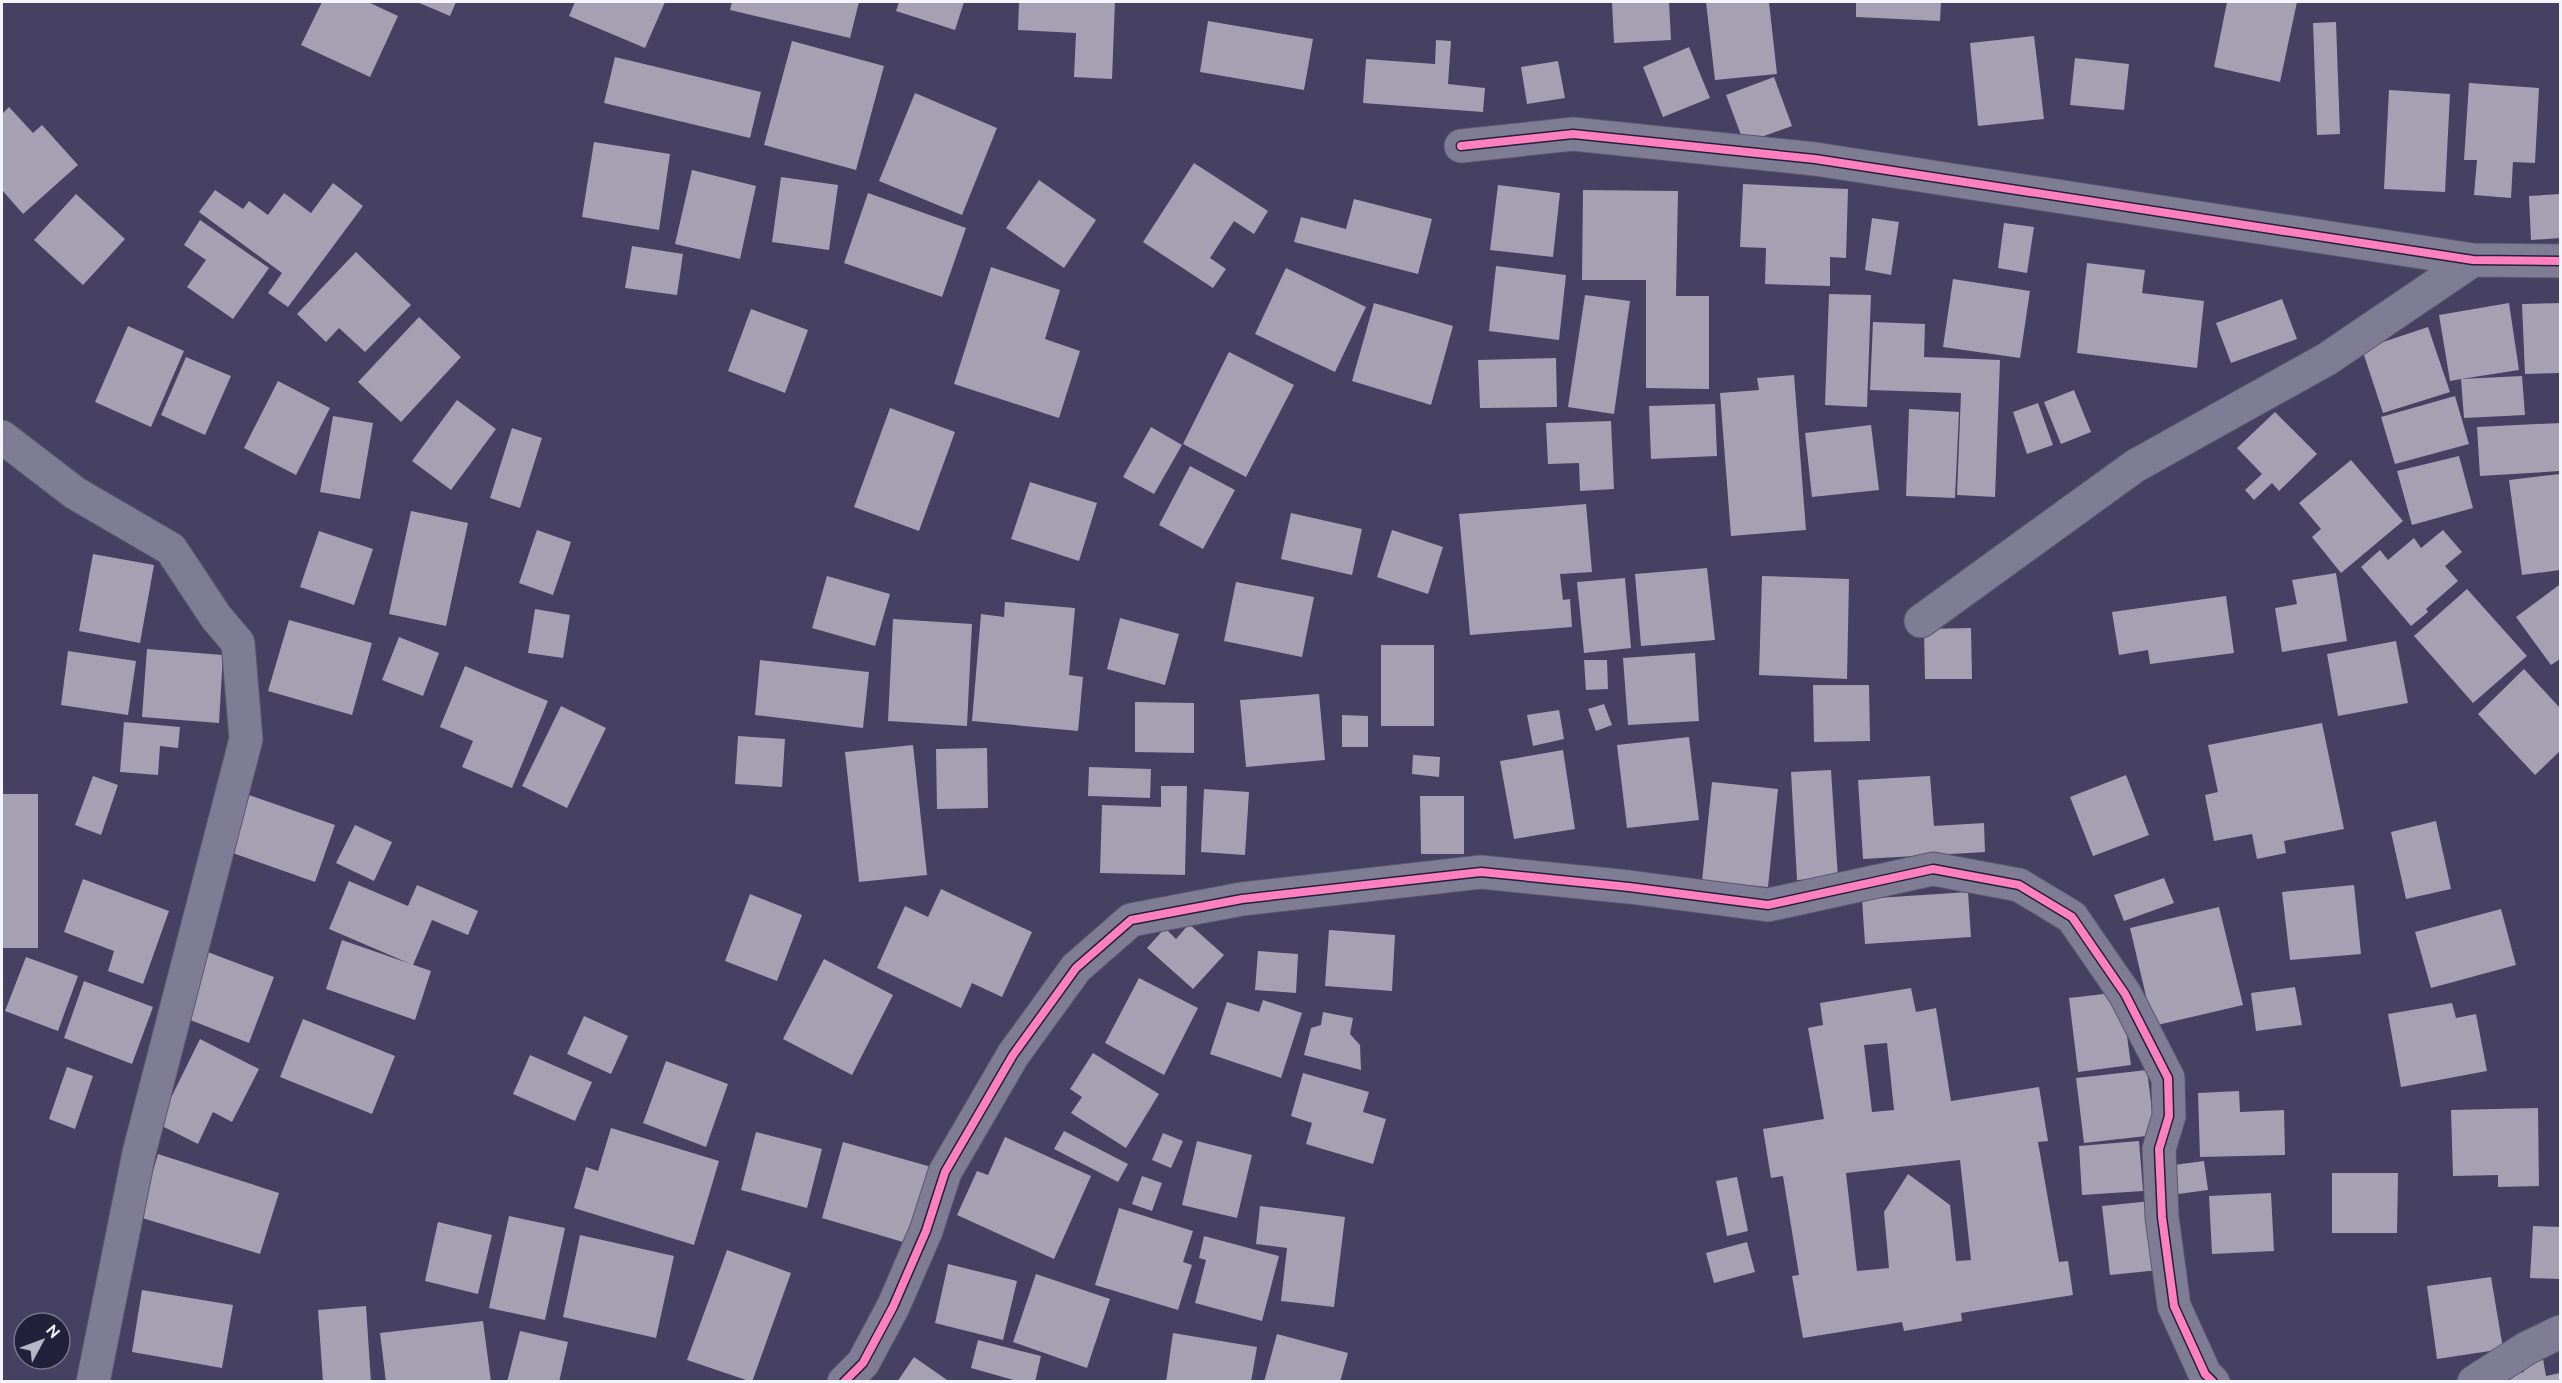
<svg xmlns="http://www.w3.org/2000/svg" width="2562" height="1383" viewBox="0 0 2562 1383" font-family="Ubuntu,sans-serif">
	<rect width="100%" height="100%" fill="#464062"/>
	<!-- building -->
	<path fill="#a5a0b2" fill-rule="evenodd" d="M322,2H368L398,16L370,77L301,45Z
		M417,2H456L450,16Z
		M575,2H665L645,48L569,16Z
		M732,2H859L850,38L730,10Z
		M899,2H964L955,30L896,11Z
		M1019,2H1115L1112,79L1074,77L1076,33L1018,30Z
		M1612,2H1669L1671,40L1614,43Z
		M1706,2H1769L1777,74L1715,80Z
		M1856,2H1941L1940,21L1856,17Z
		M2227,2H2297L2280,82L2214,67Z
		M1208,21L1313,39L1304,90L1200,72Z
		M2336,22L2340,134L2317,135L2313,23Z
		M2034,36L2044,119L1978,126L1970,43Z
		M1436,40L1451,41L1448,84L1485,88L1483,112L1363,103L1366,59L1435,64Z
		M792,41L884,66L856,170L764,145Z
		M1689,47L1710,98L1663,117L1643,67Z
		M615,57L761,92L750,138L604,103Z
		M2075,58L2129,64L2124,110L2070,105Z
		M1558,61L1565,98L1527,104L1521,67Z
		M1774,77L1792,126L1744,143L1726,95Z
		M2469,83L2539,88L2535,163L2513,162L2511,198L2474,195L2477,160H2464Z
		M2389,90L2450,94L2445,192L2384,189Z
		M915,93L997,128L962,215L879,181Z
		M9,107L33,133L42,125L78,165L23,214L2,190V114Z
		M594,142L670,154L659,230L582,217Z
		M1194,163L1268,211L1254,234L1234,221L1210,258L1226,269L1213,288L1143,242Z
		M692,170L756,186L740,259L675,244Z
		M781,177L838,185L829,250L772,242Z
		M1039,180L1096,220L1064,268L1006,228Z
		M333,183L363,206L288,307L268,293L282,273L199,212L215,190L243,209L249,201L268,215L284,193L311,213Z
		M1743,184L1848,189L1846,258L1830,257V286L1765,284L1766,248L1740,247Z
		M1498,185L1560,193L1553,257L1490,250Z
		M1583,190L1678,191L1676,296H1709V389L1646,388V280H1582Z
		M868,193L966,228L942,297L844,263Z
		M76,194L125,239L83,285L34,240Z
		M2560,194V238L2531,240L2529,196Z
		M1354,199L1432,219L1418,274L1294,242L1301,217L1346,229Z
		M1872,218L1899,222L1891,275L1865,270Z
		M200,220L269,268L233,319L187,287L206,260L184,245Z
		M2004,223L2034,227L2027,273L1998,268Z
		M632,246L683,254L677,295L625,288Z
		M356,252L411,305L365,352L339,328L326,342L297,314Z
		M2087,263L2145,270L2142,293L2204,301L2197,368L2077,353Z
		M1496,266L1566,275L1559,340L1489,331Z
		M991,267L1060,290L1045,339L1080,351L1059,418L954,384Z
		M1286,268L1366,307L1335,372L1255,334Z
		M1953,279L2030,291L2020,358L1943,347Z
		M1829,294L1871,295L1867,407L1825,405Z
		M1585,295L1630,301L1614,414L1568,407Z
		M2282,299L2297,339L2231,363L2216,323Z
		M1374,303L1453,326L1431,405L1352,381Z
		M2509,303L2519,370L2461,379L2522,376L2525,415L2464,418L2461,379L2450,381L2439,315Z
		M2560,303V373L2525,374L2522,304Z
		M751,309L808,330L785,393L728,371Z
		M419,317L461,357L401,422L358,382Z
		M1873,322L1925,324L1924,357L2000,360L1995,497L1957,495L1961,393L1870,390Z
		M128,326L184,351L151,427L95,402Z
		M2428,327L2450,392L2383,413L2362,349Z
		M1229,352L1294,385L1246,477L1183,444Z
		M186,357L231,376L205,435L161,415Z
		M1556,358L1557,407L1480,408L1478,360Z
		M1794,375L1806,530L1731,536L1720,393L1759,390L1757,378Z
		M278,381L330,408L296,475L244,448Z
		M2074,390L2091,432L2061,444L2044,402Z
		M2455,396L2469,444L2395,464L2381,417Z
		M457,400L496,429L451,490L412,461Z
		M2038,403L2053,445L2027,454L2013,412Z
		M1715,404L1717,456L1651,459L1649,406Z
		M890,408L955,432L919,531L854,507Z
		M1909,409L1959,412L1955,498L1906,496Z
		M2275,412L2317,454L2279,491L2272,483L2254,500L2245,490L2262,474L2237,448Z
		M333,416L373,423L360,499L320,492Z
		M1611,421L1614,489L1580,491L1579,463L1548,464L1546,423Z
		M2560,423V471L2480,476L2477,427Z
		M1871,425L1879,490L1812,497L1805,433Z
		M1151,427L1182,445L1154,494L1123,477Z
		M512,428L542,438L520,508L490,498Z
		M2459,456L2473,508L2412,525L2397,471Z
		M2351,460L2403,521L2341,573L2312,537L2321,529L2299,503Z
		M1190,466L1235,490L1203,549L1159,525Z
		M2560,474V570L2522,575L2509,480Z
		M1030,482L1097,503L1079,561L1011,539Z
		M1586,504L1592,572L1560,574L1563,600L1570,599L1572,627L1470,635L1459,514Z
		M411,511L468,523L446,626L389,614Z
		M1291,513L1362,529L1352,575L1281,559Z
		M537,530L571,542L553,595L519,583Z
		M1392,530L1443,547L1428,594L1377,577Z
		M2443,530L2462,552L2445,566L2458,581L2426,609L2428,612L2411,626L2361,567L2380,550L2388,560L2414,538L2421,548Z
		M319,531L373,549L354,605L300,587Z
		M93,554L154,565L140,643L79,631Z
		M1707,568L1715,640L1641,646L1635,574Z
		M2336,573L2347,641L2282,652L2275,608L2297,604L2292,580Z
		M827,576L890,594L875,646L812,628Z
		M1762,576L1849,579L1847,679L1759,675Z
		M1625,578L1631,648L1584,653L1577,582Z
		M1236,582L1314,597L1302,657L1224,641Z
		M2559,585L2560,659L2551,665L2516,617Z
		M2467,589L2527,656L2473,703L2414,636Z
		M2226,596L2234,653L2150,664L2148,650L2119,655L2112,612Z
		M1005,602L1075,608L1069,675L1083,677L1078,731L972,721L981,614L1004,617Z
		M535,609L570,615L563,658L528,653Z
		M1120,618L1179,634L1165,685L1107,669Z
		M893,619L972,624L967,726L888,721Z
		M289,620L372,643L352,715L268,691Z
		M1971,628L1972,679H1925L1924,629Z
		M399,637L439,653L423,696L382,680Z
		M2396,641L2408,703L2338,716L2327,654Z
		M1381,645H1434V726H1381Z
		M147,649L223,655L219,723L142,717Z
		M68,651L136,661L128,715L61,705Z
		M1695,653L1699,721L1628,725L1623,658Z
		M760,660L869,672L863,728L755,715Z
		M1584,660H1607L1608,689L1586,690Z
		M465,666L548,701L512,788L462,767L473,741L440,727Z
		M2524,669L2560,708V751L2535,775L2478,714Z
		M1813,685H1869L1870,741L1814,742Z
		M1319,694L1325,760L1246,767L1240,700Z
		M1135,702L1194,703V753L1135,752Z
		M1604,704L1612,725L1596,731L1588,709Z
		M561,706L606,728L567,808L522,786Z
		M1559,710L1564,739L1533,746L1527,715Z
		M1342,715L1368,716V747H1342Z
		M124,722L180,727L178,748L160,746L158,775L120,772Z
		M2322,723L2344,829L2284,841L2286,853L2257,859L2252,834L2214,841L2205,795L2218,792L2208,745Z
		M738,736L785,739L782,787L735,784Z
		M1689,737L1699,820L1627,828L1617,745Z
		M913,745L927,875L859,882L845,752Z
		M987,748L988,808L937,809L936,749Z
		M1563,750L1575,829L1514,839L1500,761Z
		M1413,755L1440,757L1439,777L1412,774Z
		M1089,767L1151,769L1150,798L1088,796Z
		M1831,770L1838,878L1797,880L1791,772Z
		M2126,775L2149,835L2093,856L2070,797Z
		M93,776L118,785L101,835L75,825Z
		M1930,776L1934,826L1984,823L1985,852L1863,859L1858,780Z
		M1712,782L1778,789L1768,887L1702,881Z
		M1161,786H1187L1185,875L1100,873L1102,805L1161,807Z
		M1204,789L1249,792L1245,855L1201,852Z
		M2,794H38V948H2Z
		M249,795L335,825L315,882L230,852Z
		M1420,796H1464V854H1421Z
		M2436,821L2451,889L2406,899L2391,832Z
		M355,825L392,842L374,881L336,863Z
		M2164,878L2174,903L2124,921L2114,895Z
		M83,879L169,911L143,984L108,971L114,951L64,932Z
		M349,881L408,906L417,885L478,911L468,935L432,920L413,965L329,929Z
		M2354,885L2361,954L2290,960L2282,892Z
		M941,889L1032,932L1002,997L972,983L961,1008L877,968L905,906L928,917Z
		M1968,892L1971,937L1865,944L1862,899Z
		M750,894L802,915L777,981L725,961Z
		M2219,907L2243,1005L2153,1026L2130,928Z
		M2501,909L2516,965L2431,988L2415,932Z
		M1189,924L1224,955L1193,989L1147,948L1165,928L1176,939Z
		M1329,930L1395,935L1392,991L1325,986Z
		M342,940L431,971L415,1020L326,989Z
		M205,951L274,977L249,1043L180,1016Z
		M1258,951L1298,954L1296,993L1255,990Z
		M26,957L78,976L58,1031L5,1011Z
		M824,959L893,995L852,1075L783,1039Z
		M1139,978L1198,1008L1164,1075L1105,1043Z
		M84,981L153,1007L132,1064L64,1038Z
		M2295,987L2302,1025L2256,1031L2251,993Z
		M1911,988L1916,1012L1936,1008L1951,1101L2039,1087L2048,1141L2038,1142L2059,1262L2068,1261L2073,1295L1961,1313L1962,1321L1904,1331L1902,1322L1803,1338L1792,1276L1799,1275L1783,1176L1771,1178L1763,1129L1824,1119L1808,1028L1823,1025L1820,1003ZM1887,1043L1894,1110L1872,1112L1864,1045ZM1960,1160L1971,1260L1956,1261L1950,1205L1908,1174L1884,1212L1889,1268L1857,1271L1846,1173Z
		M2121,992L2131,1065L2078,1072L2069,998Z
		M1263,1000L1302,1013L1281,1078L1210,1054L1227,1002L1259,1012Z
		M2452,1003L2456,1018L2476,1014L2487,1071L2401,1087L2388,1014Z
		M1323,1012L1353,1018L1350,1034L1360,1045L1361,1070L1304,1055L1311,1028L1321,1025Z
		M584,1016L628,1036L611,1074L567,1054Z
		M303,1019L395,1056L372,1114L280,1077Z
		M200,1039L259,1069L232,1122L213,1112L198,1144L158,1124Z
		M1093,1053L1159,1094L1126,1148L1071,1113L1082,1097L1070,1089Z
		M530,1055L592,1082L575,1121L513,1094Z
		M666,1061L728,1084L706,1147L643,1123Z
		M67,1067L93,1076L75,1129L49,1119Z
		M2147,1070L2155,1135L2084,1143L2076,1078Z
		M1303,1073L1369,1092L1363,1112L1386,1119L1373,1164L1306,1144L1312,1123L1291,1116Z
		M2239,1091L2240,1112L2284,1110L2285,1155L2200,1157L2198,1093Z
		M2538,1108L2539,1186L2498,1187V1175L2453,1176L2451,1110Z
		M611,1128L719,1161L694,1245L574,1208L586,1167L598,1171Z
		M1064,1131L1128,1164L1118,1182L1054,1149Z
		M756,1132L822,1149L807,1208L741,1190Z
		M1163,1133L1183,1141L1171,1168L1152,1160Z
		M1005,1137L1091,1176L1054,1259L957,1215L977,1171L988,1175Z
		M1197,1141L1252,1155L1237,1218L1182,1205Z
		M2139,1141L2143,1191L2082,1195L2079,1146Z
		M843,1142L935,1168L913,1245L822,1218Z
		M158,1154L279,1193L260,1254L139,1217Z
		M2204,1161L2208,1190L2178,1194L2174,1165Z
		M2332,1173H2398L2397,1233H2332Z
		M1142,1176L1162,1183L1152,1211L1132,1204Z
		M1737,1177L1748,1231L1727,1236L1716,1181Z
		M2271,1193L2274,1251L2212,1254L2209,1196Z
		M2151,1201L2159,1270L2110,1275L2102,1206Z
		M1260,1206L1345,1217L1334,1307L1281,1301L1287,1248L1256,1244Z
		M1119,1208L1193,1231L1183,1262L1192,1265L1178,1310L1095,1285Z
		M509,1216L565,1228L545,1320L489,1308Z
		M438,1222L492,1235L478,1294L425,1281Z
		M2533,1226L2560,1227V1279L2530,1278Z
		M580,1235L674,1256L656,1338L563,1317Z
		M1204,1236L1279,1256L1262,1321L1195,1303L1206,1260L1199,1258Z
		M1747,1242L1755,1272L1714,1283L1706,1253Z
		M727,1250L791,1273L752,1382L687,1360Z
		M948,1264L1017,1281L1003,1340L935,1323Z
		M1036,1274L1110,1299L1087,1368L1013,1342Z
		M2491,1277L2503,1349L2437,1359L2427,1286Z
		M142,1290L233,1305L222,1368L132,1352Z
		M366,1306L371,1382H323L318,1310Z
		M483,1321L491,1382H386L380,1333Z
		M520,1331L568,1342L559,1382H507Z
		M1173,1333L1257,1347L1251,1382H1166Z
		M1277,1334L1348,1353L1340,1382H1264Z
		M978,1340L1041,1356L1035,1382H1021L971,1368Z
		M914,1357L950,1382H897Z
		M2543,1359L2546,1376L2560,1373V1382H2501L2500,1377L2524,1372L2522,1363Z"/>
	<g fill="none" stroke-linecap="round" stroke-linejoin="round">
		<!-- minor casing -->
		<g stroke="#5b576e" stroke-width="35">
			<path id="minor" d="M1461,146L1573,134L1815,159L2473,260L2560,261
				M2,437L75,493L171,549L216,617L238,643L246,739L139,1153L93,1382
				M1921,621L2135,466L2327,359L2473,260
				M844,1382L863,1363L893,1307L926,1231L945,1172L1013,1055L1076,968L1131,920L1242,899L1481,872L1629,887L1768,905L1933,869L2019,885L2072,917L2125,994L2168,1078L2169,1116L2159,1149L2162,1217L2174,1306L2205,1374L2213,1382
				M2474,1382L2527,1348L2560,1332"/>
		</g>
		<!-- minor -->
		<use href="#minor" stroke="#7f7c95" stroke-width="33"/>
		<!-- cycleway casing -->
		<g stroke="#23203c" stroke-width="11">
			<path id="cycleway" d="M1461,146L1573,134L1815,159L2473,260L2560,261
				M844,1382L863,1363L893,1307L926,1231L945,1172L1013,1055L1076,968L1131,920L1242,899L1481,872L1629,887L1768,905L1933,869L2019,885L2072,917L2125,994L2168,1078L2169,1116L2159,1149L2162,1217L2174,1306L2205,1374L2213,1382"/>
		</g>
		<!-- cycleway -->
		<use href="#cycleway" stroke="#ff80c0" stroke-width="8"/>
	</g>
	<!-- border -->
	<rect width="2562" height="1383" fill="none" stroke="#f4f4fc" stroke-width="6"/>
	<!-- north arrow -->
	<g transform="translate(42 1341) rotate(49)"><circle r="28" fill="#23203c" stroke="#777589" stroke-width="1.5"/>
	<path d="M0-4.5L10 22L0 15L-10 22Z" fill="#b7b5c6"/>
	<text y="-9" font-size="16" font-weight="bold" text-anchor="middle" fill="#f4f4fc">N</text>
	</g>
</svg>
